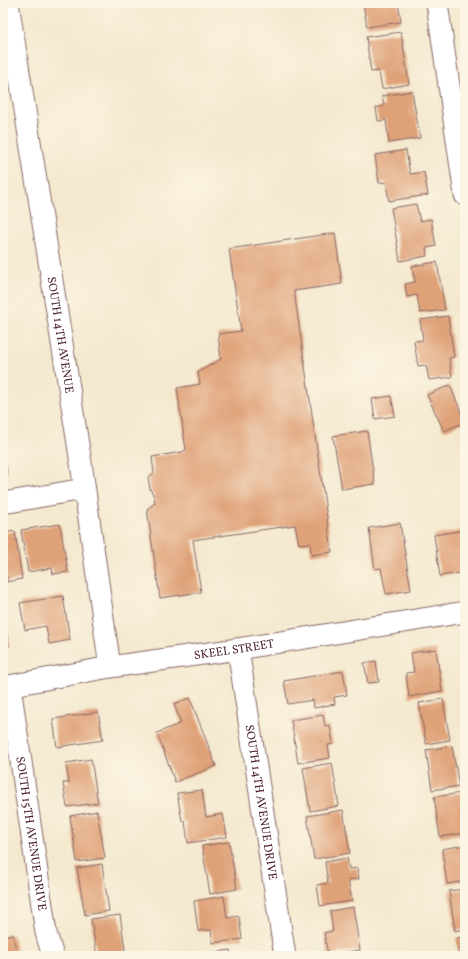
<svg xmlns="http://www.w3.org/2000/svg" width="468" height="959" viewBox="0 0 468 959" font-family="Vollkorn,serif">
	<rect width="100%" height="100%" fill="#fcf5e5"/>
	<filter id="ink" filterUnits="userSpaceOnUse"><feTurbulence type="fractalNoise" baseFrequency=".025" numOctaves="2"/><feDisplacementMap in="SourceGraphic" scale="8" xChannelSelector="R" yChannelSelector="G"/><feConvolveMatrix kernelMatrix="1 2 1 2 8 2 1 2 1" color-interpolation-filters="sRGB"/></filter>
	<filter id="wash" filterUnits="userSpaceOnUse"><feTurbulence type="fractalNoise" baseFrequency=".012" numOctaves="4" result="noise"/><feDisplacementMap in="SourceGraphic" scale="16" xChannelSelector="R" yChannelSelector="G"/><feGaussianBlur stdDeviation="0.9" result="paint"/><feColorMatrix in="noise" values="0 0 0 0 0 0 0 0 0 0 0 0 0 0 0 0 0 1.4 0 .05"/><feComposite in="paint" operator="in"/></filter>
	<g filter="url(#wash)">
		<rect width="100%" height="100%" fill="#f4e9cf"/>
		<g id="blocks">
			<!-- building -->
			<path fill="#dfa177" d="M363,3H398L401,22L367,27Z
				M401,32L409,84L382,89L379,71L371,72L366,37Z
				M412,91L420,138L389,143L386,120L378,121L376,108L384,106L382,96Z
				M406,150L410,174L424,172L428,195L389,201L386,182L379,183L375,155Z
				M416,204L420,221L431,219L436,246L426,248L427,256L400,261L391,208Z
				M335,233L342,284L294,291L332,552L311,555L310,543L299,544L295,525L193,540L201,592L160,598L147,509L155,503L154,496L150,489L148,477L154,473L152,457L182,452L186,450L177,388L200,384L198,372L221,359L218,334L241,331L229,249Z
				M437,262L445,310L420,313L417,295L407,297L405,284L415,282L412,266Z
				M448,316L454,357L449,358L452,377L429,380L426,365L418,366L414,341L423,340L420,320Z
				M450,385L465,422L444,431L427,395Z
				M391,396L395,416L375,419L372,399Z
				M367,431L375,484L342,489L333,436Z
				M5,459L7,475H3V460Z
				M400,523L411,590L386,594L381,568L375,569L369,528Z
				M60,524L68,572L53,574L52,568L28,572L21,530Z
				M465,530V572L440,576L434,535Z
				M15,531L22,579L7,582V576L3,577V533Z
				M63,596L70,640L49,644L46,626L25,630L20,603Z
				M3,613L9,646L3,647Z
				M436,649L442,691L409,697L406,673L414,672L411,653Z
				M376,661L379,682L368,683L364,663Z
				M343,671L347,695L334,697L335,704L314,708L313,700L288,704L284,681Z
				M190,698L216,766L175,782L157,733L181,723L174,704Z
				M443,699L450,740L426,744L419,703Z
				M98,712L103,740L57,747L53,719Z
				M323,715L325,726L330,725L333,744L328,745L330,758L298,763L291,720Z
				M452,746L459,786L432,790L426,750Z
				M91,759L98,803L67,807L63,783H69L66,763Z
				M332,763L339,806L310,811L303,768Z
				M202,790L206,817L223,814L227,837L188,843L185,821H182L177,793Z
				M461,793L465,819V833L440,837L434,797Z
				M343,810L350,853L314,859L307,816Z
				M97,811L105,858L77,862L70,816Z
				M229,842L237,889L210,894L202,846Z
				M465,845V881L447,884L442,849Z
				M347,858L349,869L357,868L359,879L348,880L352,901L320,906L317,885L328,883L325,862Z
				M102,864L109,911L85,915L77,868Z
				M465,889V929L455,931L449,891Z
				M224,896L227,918L239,916L242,939L213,943L211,930L198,931L194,901Z
				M353,907L360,950L328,955L324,933L333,931L330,911Z
				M120,915L126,956H97L91,919Z
				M13,934L17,956H3V936Z
				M465,937V956H459L456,938Z
				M230,950L232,956H198V955Z"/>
		</g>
	</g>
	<g filter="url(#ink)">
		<use href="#blocks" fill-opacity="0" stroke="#866664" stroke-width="1"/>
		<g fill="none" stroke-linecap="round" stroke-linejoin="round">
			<!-- minor casing -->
			<g stroke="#866664" stroke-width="23">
				<g id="minor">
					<path id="s1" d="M8,3L81,463L110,667"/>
					<path d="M437,3L465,195"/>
					<path d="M3,503L84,489"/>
					<path id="s2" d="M238,649L285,956"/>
					<path id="s3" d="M10,686L46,933L53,956"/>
					<path id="s4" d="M3,687L110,667L238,649L465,612"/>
				</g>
			</g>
			<!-- minor -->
			<use href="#minor" stroke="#fff" stroke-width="21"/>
		</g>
	</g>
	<g text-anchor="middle" stroke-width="4" stroke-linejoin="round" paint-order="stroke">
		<!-- street labels -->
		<g font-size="12" fill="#4a1f2b" stroke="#fcf5e5">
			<text dy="4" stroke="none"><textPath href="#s1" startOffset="336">SOUTH 14TH AVENUE</textPath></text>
			<text dy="4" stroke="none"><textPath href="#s4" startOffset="234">SKEEL STREET</textPath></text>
			<text dy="4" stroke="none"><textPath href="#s2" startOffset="155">SOUTH 14TH AVENUE DRIVE</textPath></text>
			<text dy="4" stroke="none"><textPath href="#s3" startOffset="149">SOUTH 15TH AVENUE DRIVE</textPath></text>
		</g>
	</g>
	<!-- margin -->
	<rect width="468" height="959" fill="none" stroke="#fcf5e5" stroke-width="16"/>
</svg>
